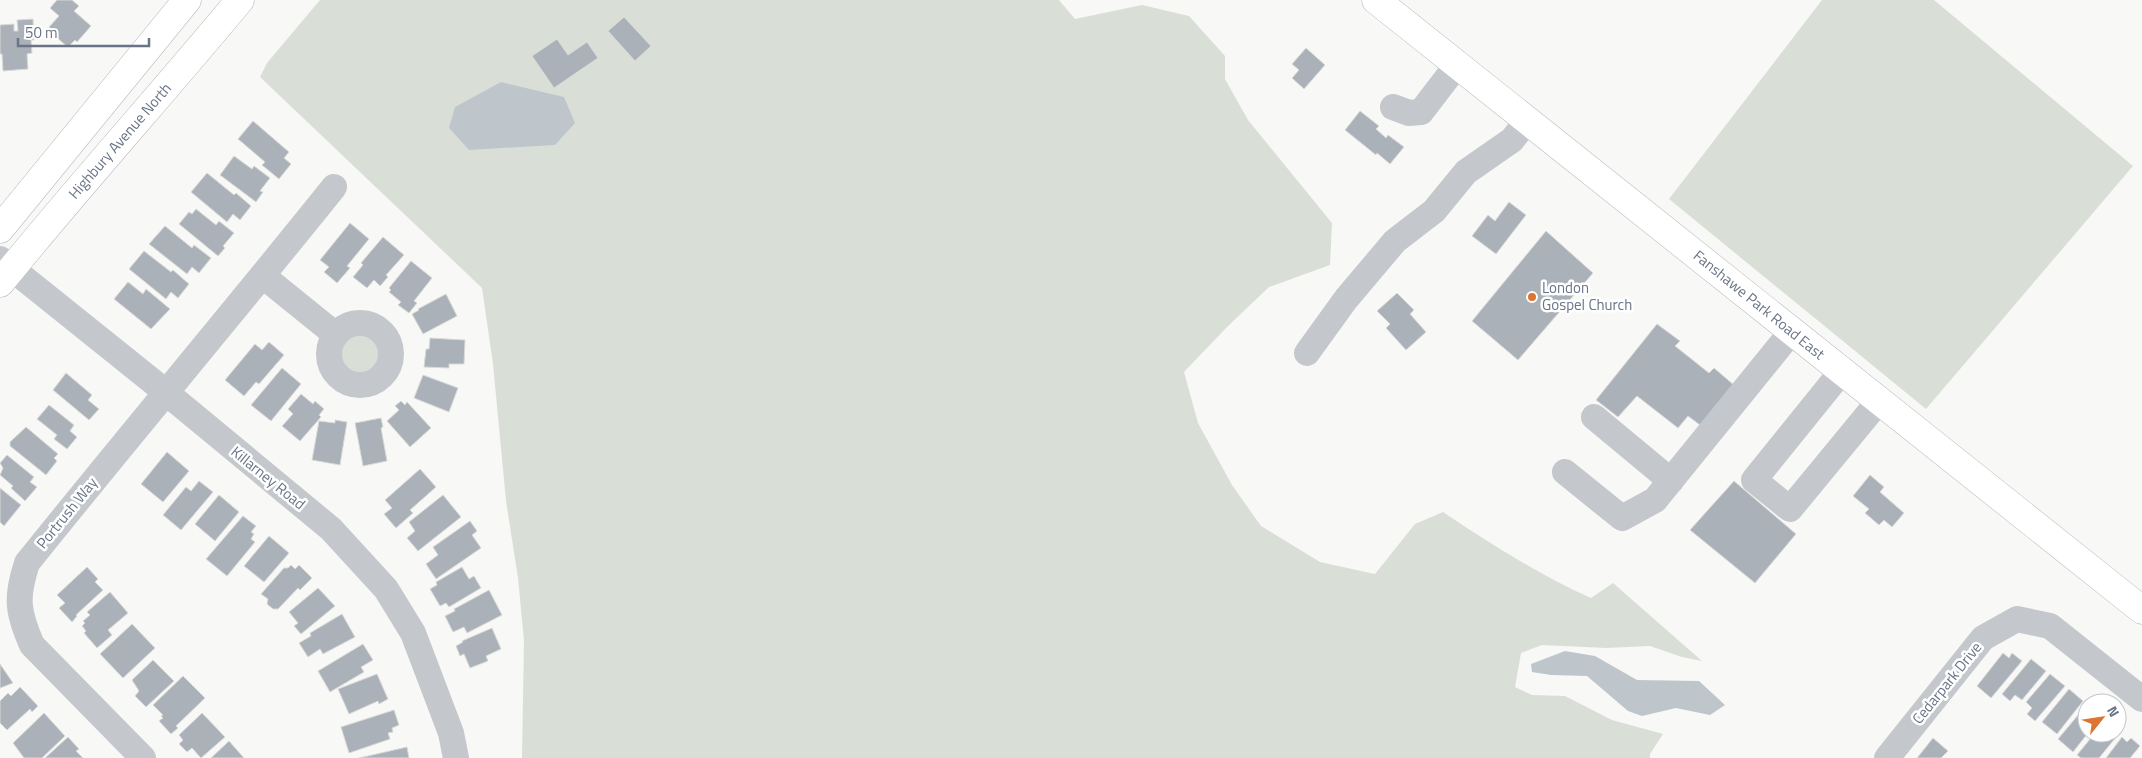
<svg xmlns="http://www.w3.org/2000/svg" width="2142" height="758" viewBox="0 0 2142 758" font-family="'Titillium Web',sans-serif">
	<rect width="100%" height="100%" fill="#f8f8f6"/>
	<!-- green -->
	<path fill="#d9dfd7" d="M320,0H1059L1075,19L1142,5L1189,16L1225,56V79L1248,120L1332,223L1330,265L1269,287L1227,327L1184,372L1198,423L1232,485L1261,526L1320,562L1375,574L1415,524L1443,512C1491,544 1538,574 1591,598L1613,583L1702,661L1682,657L1650,646L1606,648L1542,645L1521,653L1515,687L1532,695L1565,696L1612,720L1663,734L1650,754V758H522L524,641L518,578L506,501L493,364L482,288L260,77L267,63Z
		M1822,0H1934L2133,166L1926,409L1669,199Z
		M338 354a21 21 0 1 1 42 0a21 21 0 1 1-42 0Z"/>
	<!-- water -->
	<path fill="#bec6cc" d="M501,82L564,97L575,123L555,145L469,150L449,128L455,107Z
		M1565,651L1595,656L1637,680L1699,681L1725,705L1710,715L1676,708L1642,716L1628,711L1587,676L1551,675L1532,672L1531,664Z"/>
	<!-- building -->
	<path fill="#abb1b8" stroke="#dadad8" d="M57,0H72L79,6L74,11L91,26L77,42L75,40L68,47L51,33L53,30L49,27L59,16L50,8Z
		M624,17L651,46L635,61L608,31Z
		M33,19L34,40H31L32,53L27,54L28,69L3,71L2,54H0V25L14,24V31H18L17,20Z
		M557,39L568,55L587,42L598,58L554,88L532,56Z
		M1306,48L1325,65L1304,89L1292,78L1299,70L1292,64Z
		M1360,111L1379,126L1376,129L1386,138L1388,135L1404,147L1390,164L1377,153L1376,155L1345,130Z
		M253,121L289,152L284,158L291,164L279,179L262,165L265,162L238,139Z
		M234,156L252,169L254,166L270,178L260,191L263,192L256,202L220,175Z
		M207,173L234,195L236,193L251,206L240,220L233,214L227,222L191,192Z
		M1509,202L1526,215L1496,254L1472,236L1488,215L1495,221Z
		M196,209L216,225L219,221L234,233L223,246L225,248L218,256L179,224L189,212L192,214Z
		M350,223L369,239L347,266L350,268L337,283L324,272L329,267L320,260Z
		M165,226L192,248L194,245L211,258L199,273L192,267L187,274L149,244Z
		M1546,231L1593,273L1518,360L1472,321Z
		M383,237L404,255L386,275L388,277L380,286L374,280L367,288L353,277L363,265L361,263Z
		M144,251L171,272L173,270L189,284L178,298L171,292L166,299L129,269Z
		M411,261L432,278L414,301L417,303L409,313L398,305L401,302L389,292L391,290L389,288Z
		M128,282L143,294L146,289L170,309L151,329L114,299Z
		M1397,293L1414,310L1410,314L1426,332L1406,350L1386,328L1390,324L1377,311Z
		M446,294L457,316L423,334L412,314L419,310L418,309Z
		M1657,324L1680,341L1675,346L1709,373L1714,368L1735,386L1700,425L1688,416L1678,428L1637,396L1618,417L1596,400Z
		M430,338L465,340L464,364H449V368L424,367L426,349H429Z
		M269,342L284,355L259,384L256,382L244,396L225,380L255,344L262,350Z
		M282,368L301,384L271,421L251,405Z
		M66,373L92,395L88,400L99,409L89,420L53,390Z
		M423,375L458,388L449,412L414,398Z
		M301,394L313,404L315,401L324,409L319,415L321,417L300,441L282,426L293,414L288,409Z
		M401,401L405,405L407,402L431,428L410,447L387,421L399,410L395,406Z
		M49,405L74,425L70,431L77,437L67,449L54,439L57,435L37,419Z
		M381,418L383,427L381,428L387,461L363,466L355,423Z
		M335,420L347,422L340,465L312,460L319,421L335,423Z
		M26,427L58,454L54,458L57,461L46,475L10,446V442Z
		M167,452L189,471L163,502L141,484Z
		M7,455L34,477L30,482L37,487L25,501L11,488L13,486L0,475L3,468L0,463Z
		M420,469L436,487L410,510L413,513L396,528L384,514L392,508L385,500Z
		M1870,475L1884,487L1880,492L1904,513L1892,527L1884,520L1879,525L1865,513L1869,509L1853,496Z
		M199,481L213,492L181,530L163,515L186,487L191,491Z
		M1734,481L1796,534L1755,583L1690,530Z
		M0,488L21,505L4,526L0,522Z
		M219,495L239,512L215,541L195,524Z
		M443,495L461,517L418,551L407,538L415,531L409,522Z
		M243,516L256,526L251,532L254,534L251,539L255,542L227,576L206,559Z
		M470,521L477,531L472,535L481,548L436,579L426,564L438,555L433,547Z
		M269,536L289,553L264,582L244,566Z
		M291,565L295,569L299,565L312,578L300,590L298,588L278,609H273L267,604L268,599L261,594L284,568H288Z
		M87,567L98,579L95,582L103,590L76,615L77,616L72,622L59,608L65,603L57,595Z
		M462,567L469,579L474,576L481,588L449,607L446,603L440,606L430,589L437,585L436,582Z
		M318,588L335,606L301,634L294,626L298,623L289,612Z
		M489,590L502,615L467,633L464,627L453,632L445,616L455,611L454,609Z
		M110,592L128,613L108,630L112,635L97,648L84,633L86,631L82,626L85,623L83,621L90,615L87,612Z
		M342,614L355,637L323,654L320,649L308,657L299,643L311,636L310,633Z
		M132,624L155,648L123,678L100,654Z
		M492,628L501,649L486,656L488,661L470,668L464,654L460,656L456,646L463,642L462,641Z
		M363,644L373,660L361,667L364,672L330,692L318,671Z
		M2003,653L2009,658L2012,653L2022,661L1991,698L1977,686Z
		M2031,659L2046,671L2022,700L2015,695L2010,701L2002,694Z
		M153,660L174,681L146,707L135,696L139,691L132,680Z
		M0,664L13,683L0,688Z
		M377,674L388,699L379,704L378,701L349,714L338,689Z
		M2050,674L2065,686L2035,721L2027,714L2032,708L2026,702Z
		M183,676L205,698L176,726L178,728L171,734L159,721L163,718L161,716L163,715L153,705Z
		M20,687L38,706L32,712L30,709L7,730L0,723V701L8,693L11,696Z
		M2069,689L2083,701L2057,734L2042,722Z
		M2084,708L2087,711L2088,733L2073,752L2058,739Z
		M394,710L399,725L392,728L393,732L388,733L390,739L349,753L341,727Z
		M44,713L65,736L42,758H24L13,743Z
		M202,713L225,737L201,758L192,748L187,752L179,744L183,740L179,735Z
		M2095,733H2113L2117,736L2099,758H2081L2077,755Z
		M68,737L79,749L76,751L83,758H45Z
		M2122,737L2127,742L2131,738L2140,746L2130,758H2106Z
		M1933,738L1948,751L1941,758H1917Z
		M229,741L244,758H211Z
		M407,747L409,758H359Z"/>
	<g fill="none" stroke-linecap="round" stroke-linejoin="round">
		<!-- major casing -->
		<g stroke="#b7babf" stroke-width="29">
			<path id="major" d="M1376,0L2142,610
				M0,229L187,0
				M0,283C78,187 161,95 240,0"/>
		</g>
		<!-- minor -->
		<path stroke="#c4c7cb" stroke-width="26" d="M1393,107L1409,113L1421,112L1457,65
			M0,259L152,381L331,529L386,589L413,633L451,733L456,758
			M263,276L336,335
			M329 354a31 31 0 1 1 62 0a31 31 0 1 1-62 0Z
			M1307,353L1346,299L1395,241L1434,211L1466,172L1512,140L1527,121
			M1842,371L1754,480L1790,509L1879,401
			M1594,417L1671,481
			M1565,472L1622,518L1655,500L1792,331
			M143,758L32,645C17,611 16,597 27,563C128,437 233,313 334,187
			M1887,758L1983,638L2017,619L2050,626L2142,699"/>
		<!-- major -->
		<use href="#major" stroke="#fff" stroke-width="28"/>
	</g>
	<!-- markers -->
	<circle fill="#dc7432" stroke="#fff" stroke-width="2" cx="1532" cy="297" r="5"/>
	<g text-anchor="middle" stroke-width="5" stroke-linejoin="round" paint-order="stroke">
		<!-- street labels -->
		<g font-size="15" fill="#697486" stroke="#fff">
			<text transform="translate(120 141) rotate(-49)" y="5">Highbury Avenue North</text>
			<text transform="translate(1759 305) rotate(39)" y="5">Fanshawe Park Road East</text>
			<text transform="translate(268 478) rotate(39)" y="5">Killarney Road</text>
			<text transform="translate(67 513) rotate(-51)" y="5">Portrush Way</text>
			<text transform="translate(1947 683) rotate(-51)" y="5">Cedarpark Drive</text>
		</g>
		<!-- poi labels -->
		<g font-size="15" fill="#697486" stroke="#fff" text-anchor="start">
			<text x="1542" y="293">London<tspan x="1542" dy="17">Gospel Church</tspan></text>
		</g>
	</g>
	<!-- north arrow -->
	<g transform="translate(2102 718) rotate(60)"><circle r="24" fill="#ffffff" stroke="#c3c7cf"/>
	<path d="M0-4L9 19L0 12L-9 19Z" fill="#dc7432"/>
	<text y="-8" font-size="14" font-weight="bold" text-anchor="middle" fill="#697486">N</text>
	</g>
	<!-- scale -->
	<path d="M18 38v8h131v-8" fill="none" stroke="#697486" stroke-width="2.5"/>
	<text x="25" y="38" font-size="15" fill="#697486" stroke="#ffffff" stroke-width="4" paint-order="stroke">50 m</text>
</svg>
